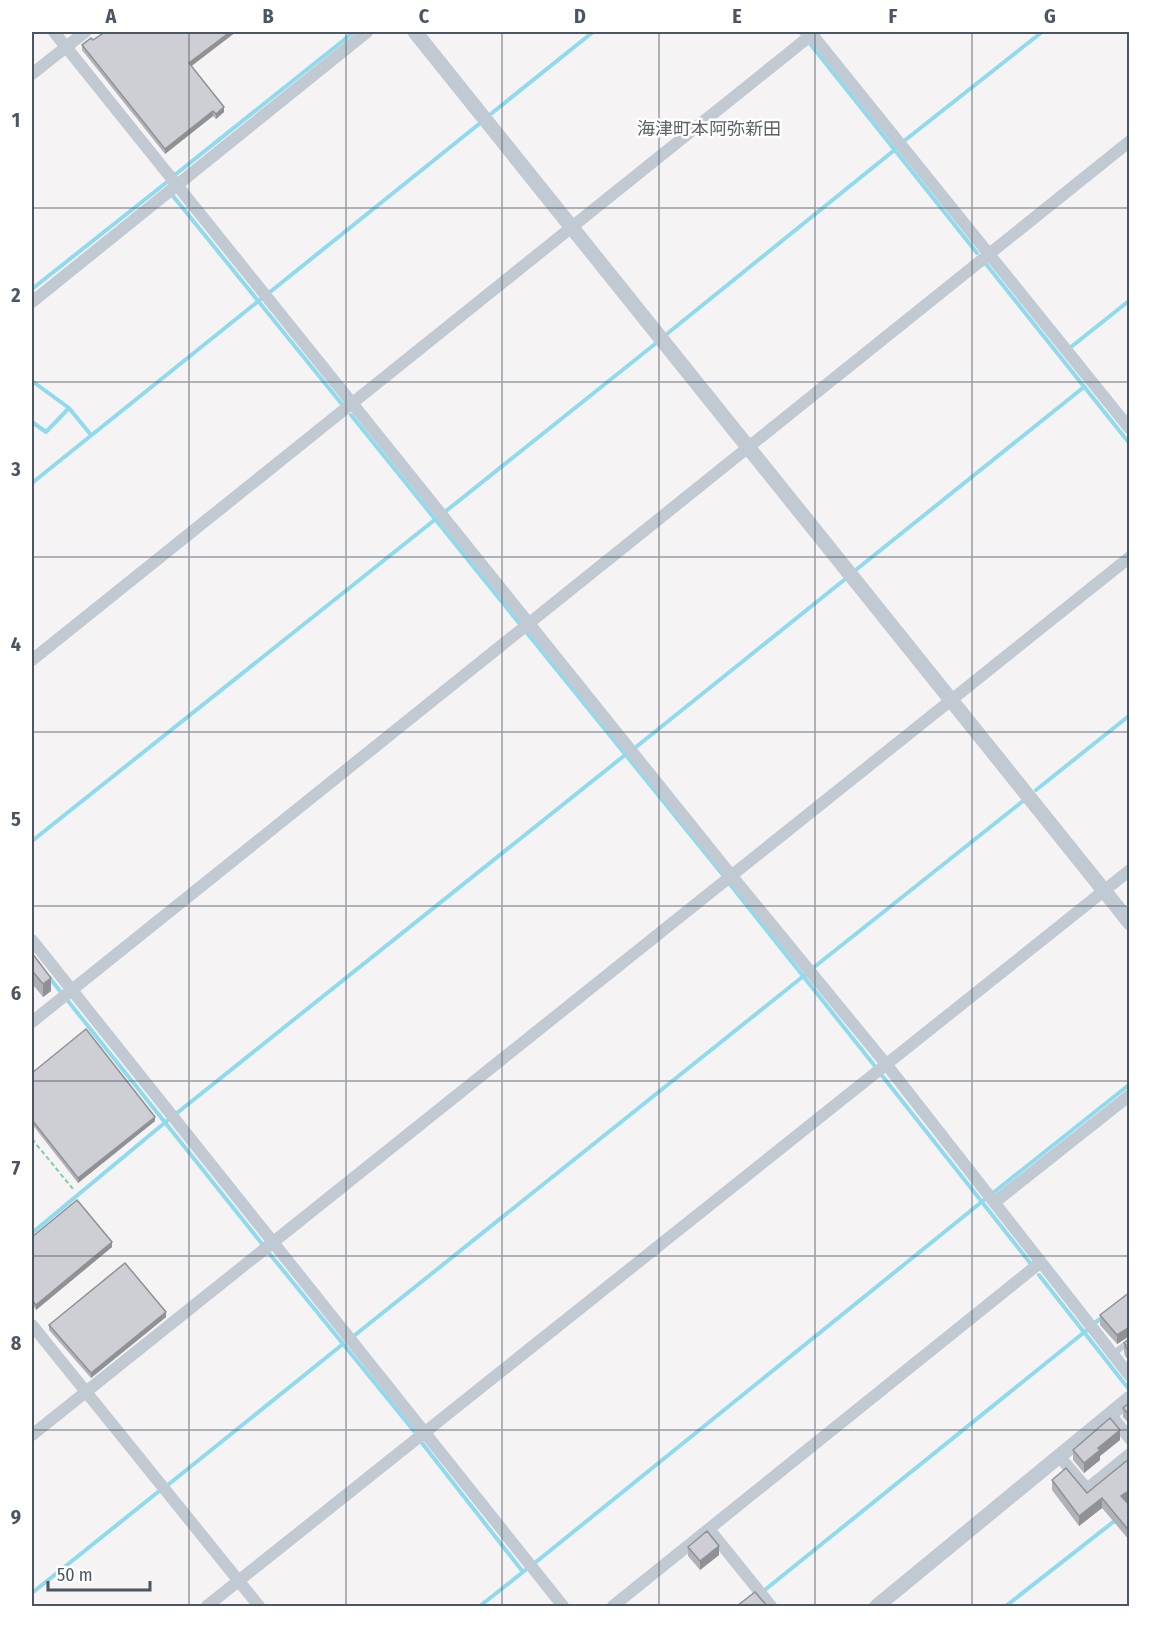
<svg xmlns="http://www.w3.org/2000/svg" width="1161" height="1638" viewBox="0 0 1161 1638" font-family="'Fira Sans Condensed','Noto Sans JP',sans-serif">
	<rect width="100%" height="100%" fill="#f5f3f3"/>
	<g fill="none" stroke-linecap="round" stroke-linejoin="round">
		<!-- stream -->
		<path stroke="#90daee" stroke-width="4" d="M800,32L801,33
			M811,45L977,253
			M492,113L593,32
			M904,141L1042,32
			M176,174L354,32
			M173,196L341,403
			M986,264L1130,444
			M32,289L167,182
			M270,292L479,124
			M668,333L897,148
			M1071,347L1130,300
			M32,381L69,408L91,435
			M351,415L519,623
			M32,422L46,432L69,408
			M32,483L261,299
			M446,511L655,344
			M857,569L1084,387
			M527,633L723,875
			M636,747L844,580
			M1036,790L1130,715
			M32,841L437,518
			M729,883L874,1065
			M813,968L1023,801
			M49,977L60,991
			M68,1001L263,1245
			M880,1073L1031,1264
			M177,1113L625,755
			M993,1193L1130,1084
			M32,1233L168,1120
			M269,1253L414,1431
			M1039,1275L1128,1388
			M1096,1322L1103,1317
			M355,1335L806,974
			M422,1443L523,1572L527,1569
			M169,1484L343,1344
			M536,1562L984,1200
			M766,1589L1087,1330
			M32,1593L158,1492
			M480,1606L523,1572
			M1006,1606L1117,1519"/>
		<!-- path -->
		<path stroke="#7ad0a6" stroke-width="2" stroke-dasharray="4.5 3" stroke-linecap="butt" d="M32,1139L73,1189"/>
		<!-- service -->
		<path stroke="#c1cad2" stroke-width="6" d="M1113,1354L1130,1341"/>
		<!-- minor -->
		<path stroke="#c1cad2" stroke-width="12" d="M54,32L731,875L886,1064L1130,1376
			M810,32L1130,429
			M32,74L85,32
			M32,302L367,32
			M32,660L815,32
			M32,940L563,1606
			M32,1022L1130,141
			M995,1202L1130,1095
			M32,1325L259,1606
			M1110,1414L1130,1439
			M32,1435L1130,557
			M1059,1456L1087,1489L1130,1454
			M709,1529L771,1606
			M207,1606L1130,870
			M613,1606L1041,1262"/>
		<!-- tertiary -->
		<path stroke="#c1cad2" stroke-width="15" d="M415,32L1130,923
			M877,1606L1130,1398"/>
	</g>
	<!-- wall -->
	<path fill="#b0b2b7" d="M93,40L191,66L224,112L216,119L213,116L165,154L82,50V45Z
		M32,953L51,991L43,997L34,986L32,988Z
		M32,1073L155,1121L78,1183L32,1124Z
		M32,1237L112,1247L36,1310L32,1304Z
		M1130,1292V1336L1117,1344L1100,1325V1315Z
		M166,1317L91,1378L49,1330V1325Z
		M1130,1338V1362L1125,1356L1124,1352V1343Z
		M1130,1402V1425L1123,1417V1408Z
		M1120,1440L1100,1456V1460L1084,1473L1073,1460V1450Z
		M1052,1480L1087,1493L1130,1500L1126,1502L1130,1506V1541L1102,1508L1079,1526L1052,1490Z
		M688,1547L719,1555L700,1570L688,1556Z"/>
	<!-- shaded-wall -->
	<path fill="#909195" d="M230,32H236L189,68V63Z
		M224,107V112L216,119V114Z
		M213,111V116L165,154V149Z
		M34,973V986L32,988V975Z
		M51,978V991L43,997V984Z
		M155,1117V1121L78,1183V1178Z
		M112,1242V1247L36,1310V1305Z
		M166,1312V1317L91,1378V1373Z
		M1129,1327V1336L1117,1344V1335Z
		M1120,1430V1440L1100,1456V1460L1084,1473V1463L1098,1448Z
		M1130,1490V1500L1121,1506V1496Z
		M1102,1498V1508L1079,1526V1516Z
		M719,1546V1555L700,1570V1561Z"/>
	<!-- building -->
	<path fill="#cdcfd5" stroke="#909195" stroke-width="1.5" d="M105,32H230L189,63L224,107L216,114L213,111L165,149L82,45L91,38L93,40Z
		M32,953L51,978L43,984L34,973L32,975Z
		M86,1029L155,1117L78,1178L32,1120V1073Z
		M77,1200L112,1242L36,1305L32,1300V1237Z
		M125,1263L166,1312L91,1373L49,1325Z
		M1130,1292V1327L1117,1335L1100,1315Z
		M1130,1338V1353L1125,1346L1126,1345L1124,1343Z
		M1130,1402V1416L1123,1408Z
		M1110,1418L1120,1430L1098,1448L1100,1450L1084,1463L1073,1450Z
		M1130,1458V1490L1121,1496L1130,1506V1532L1102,1498L1079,1516L1052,1480L1066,1468L1087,1493Z
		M707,1531L719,1546L700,1561L688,1547Z
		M755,1592L767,1606H737Z"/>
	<!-- grid -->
	<path fill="none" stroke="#4a5661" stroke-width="1.5" stroke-opacity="0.55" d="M189,32V1606M346,32V1606M502,32V1606M659,32V1606M815,32V1606M972,32V1606M32,208H1130M32,382H1130M32,557H1130M32,732H1130M32,906H1130M32,1081H1130M32,1256H1130M32,1430H1130"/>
	<g text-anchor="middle" stroke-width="5" stroke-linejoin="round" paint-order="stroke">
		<!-- quarter labels -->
		<g font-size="18" fill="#5f6368" stroke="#fff">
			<text x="709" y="135">海津町本阿弥新田</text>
		</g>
	</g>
	<!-- border -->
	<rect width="1161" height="1638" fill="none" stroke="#ffffff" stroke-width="66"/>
	<!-- scale -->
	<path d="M48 1581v9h102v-9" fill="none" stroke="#4a5661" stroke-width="3"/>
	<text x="57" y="1581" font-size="18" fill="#4a5661" stroke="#ffffff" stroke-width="4.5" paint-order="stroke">50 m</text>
	<rect x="33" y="33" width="1095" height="1572" fill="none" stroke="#4a5661" stroke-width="2"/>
	<g font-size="20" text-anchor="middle" font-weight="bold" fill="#4a5661">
		<text x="111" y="23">A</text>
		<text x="268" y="23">B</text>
		<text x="424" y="23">C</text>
		<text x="580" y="23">D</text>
		<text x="737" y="23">E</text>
		<text x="893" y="23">F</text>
		<text x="1050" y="23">G</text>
		<text x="16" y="127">1</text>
		<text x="16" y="302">2</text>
		<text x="16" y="476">3</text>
		<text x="16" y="651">4</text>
		<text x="16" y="826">5</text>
		<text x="16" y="1000">6</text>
		<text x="16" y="1175">7</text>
		<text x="16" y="1350">8</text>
		<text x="16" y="1524">9</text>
	</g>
</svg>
